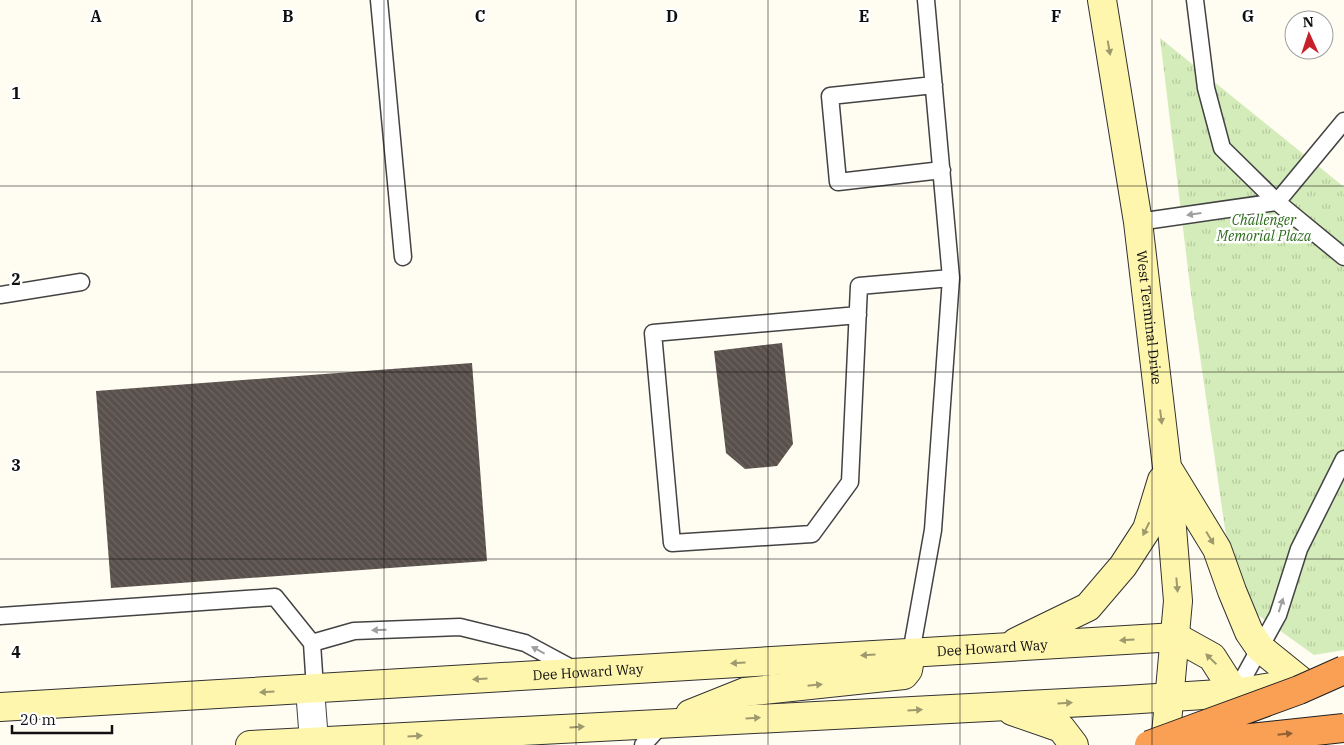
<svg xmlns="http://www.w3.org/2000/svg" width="1344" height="745" viewBox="0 0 1344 745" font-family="'IBM Plex Serif',serif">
	<defs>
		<pattern id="park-tufts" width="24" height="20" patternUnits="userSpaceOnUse" patternTransform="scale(1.25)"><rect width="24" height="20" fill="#d4ecb9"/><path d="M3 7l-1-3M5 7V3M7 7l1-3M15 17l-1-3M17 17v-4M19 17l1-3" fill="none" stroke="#b5c99e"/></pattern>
		<pattern id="building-back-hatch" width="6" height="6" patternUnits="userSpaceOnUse" patternTransform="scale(1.25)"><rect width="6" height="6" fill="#59504b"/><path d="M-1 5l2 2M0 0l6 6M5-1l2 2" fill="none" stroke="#6c6561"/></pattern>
	</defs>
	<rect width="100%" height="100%" fill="#fffcf2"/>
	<!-- park -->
	<path fill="url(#park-tufts)" d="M1160,38L1344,187V650L1314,655L1244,605L1225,529L1191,294Z"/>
	<!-- building -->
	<path fill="url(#building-back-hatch)" d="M782,343L793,444L777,466L745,469L726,453L714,351Z
		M472,363L487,561L111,588L96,391Z"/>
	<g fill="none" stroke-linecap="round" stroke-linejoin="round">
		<!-- lane casing -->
		<g stroke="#434343" stroke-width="19">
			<path id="lane" d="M379,0L403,257
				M1195,0L1206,88L1222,148L1277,202L1344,257
				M934,85L830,96L838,182L942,170
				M1138,222L1277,202L1344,121
				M0,295L81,282
				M858,315L653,333L672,543L812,534L850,482L859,286L951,278
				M0,616L275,597L312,643L315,689
				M312,643L354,631L460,627L525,643L577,671
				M911,653L933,530L951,278L926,0
				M1235,693L1278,615L1299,549L1344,459
				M643,745L663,723"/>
		</g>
		<!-- street casing -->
		<g stroke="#434343" stroke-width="30">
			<path id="street" d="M310,689L314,741"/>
		</g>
		<!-- secondary casing -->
		<g stroke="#323232" stroke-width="30">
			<g id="secondary">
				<path id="s1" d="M1102,0L1138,222L1167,467L1178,601L1165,745"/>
				<path d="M1170,472L1217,549L1232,591L1249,632L1260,648L1302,682"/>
				<path d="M1176,637L1212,657L1235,693L1233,707"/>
				<path d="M1016,642L1088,607L1123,566L1147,529L1162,480"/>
				<path id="s2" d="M0,707L1176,637"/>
				<path d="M1012,711L1061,728L1074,745"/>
				<path d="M690,714L745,692L904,675L908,670L911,653"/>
				<path d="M250,745L1125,700L1235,693L1302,682"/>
			</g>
		</g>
		<!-- lane -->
		<use href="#lane" stroke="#fff" stroke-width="16"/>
		<!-- street -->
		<use href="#street" stroke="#fff" stroke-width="28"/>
		<!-- secondary -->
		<use href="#secondary" stroke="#fff6ad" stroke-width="28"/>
		<!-- highway-bridge casing -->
		<g stroke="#212121" stroke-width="30" stroke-linecap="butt">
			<path id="highway-bridge" d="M1149,745L1299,690L1344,670
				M1185,745L1344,728"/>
		</g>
		<!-- highway-bridge -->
		<use href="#highway-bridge" stroke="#faa055" stroke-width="28"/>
	</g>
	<!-- one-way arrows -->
	<defs><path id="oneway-solid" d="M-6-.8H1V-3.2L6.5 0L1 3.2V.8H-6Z" transform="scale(1.25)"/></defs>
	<g fill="#9f9a6e">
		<use href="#oneway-solid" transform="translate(1109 48) rotate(80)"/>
		<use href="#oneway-solid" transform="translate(1161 417) rotate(83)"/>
		<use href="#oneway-solid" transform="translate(1146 529) rotate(116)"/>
		<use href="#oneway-solid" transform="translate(1210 538) rotate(59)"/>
		<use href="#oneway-solid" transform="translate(1177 585) rotate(85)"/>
		<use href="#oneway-solid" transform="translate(1127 640) rotate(176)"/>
		<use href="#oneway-solid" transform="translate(868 655) rotate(177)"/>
		<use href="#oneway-solid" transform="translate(1211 659) rotate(-136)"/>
		<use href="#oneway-solid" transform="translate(738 663) rotate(177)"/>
		<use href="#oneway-solid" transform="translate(480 679) rotate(176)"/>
		<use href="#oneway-solid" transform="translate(815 685) rotate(-6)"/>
		<use href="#oneway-solid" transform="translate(267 692) rotate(177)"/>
		<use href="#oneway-solid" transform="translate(1065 703) rotate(-3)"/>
		<use href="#oneway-solid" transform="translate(915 710) rotate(-3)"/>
		<use href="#oneway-solid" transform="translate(753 718) rotate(-3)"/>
		<use href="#oneway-solid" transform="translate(577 727) rotate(-3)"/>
		<use href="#oneway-solid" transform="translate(415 736) rotate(-3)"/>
	</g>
	<g fill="#9f9f9f">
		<use href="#oneway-solid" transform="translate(1194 214) rotate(172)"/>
		<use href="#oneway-solid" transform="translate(1281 605) rotate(-72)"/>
		<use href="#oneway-solid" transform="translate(379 630) rotate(178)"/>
		<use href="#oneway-solid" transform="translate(538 650) rotate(-152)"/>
	</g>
	<use fill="#915f36" href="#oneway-solid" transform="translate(1285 734) rotate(-6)"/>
	<!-- grid -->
	<path fill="none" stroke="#101010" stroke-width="1" stroke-opacity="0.55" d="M192,0V745M384,0V745M576,0V745M768,0V745M960,0V745M1152,0V745M0,186H1344M0,372H1344M0,559H1344"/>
	<g text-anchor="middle" stroke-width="5" stroke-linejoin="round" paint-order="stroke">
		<!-- park labels -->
		<g font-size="14" font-style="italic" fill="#2d6b1c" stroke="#fff">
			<text x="1264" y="225">Challenger<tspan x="1264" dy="16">Memorial Plaza</tspan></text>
		</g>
		<!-- street labels -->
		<g font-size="14" fill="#101010" stroke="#fff">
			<text dy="5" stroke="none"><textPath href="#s1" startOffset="321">West Terminal Drive</textPath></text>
			<text dy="5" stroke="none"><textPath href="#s2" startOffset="994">Dee Howard Way</textPath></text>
			<text dy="5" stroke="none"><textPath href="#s2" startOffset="589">Dee Howard Way</textPath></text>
		</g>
	</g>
	<g font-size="16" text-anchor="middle" font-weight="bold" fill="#101010" stroke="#fff" stroke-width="5" stroke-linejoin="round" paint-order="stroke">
		<text x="96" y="22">A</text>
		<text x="288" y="22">B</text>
		<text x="480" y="22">C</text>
		<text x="672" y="22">D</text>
		<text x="864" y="22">E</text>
		<text x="1056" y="22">F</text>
		<text x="1248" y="22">G</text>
		<text x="16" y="99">1</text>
		<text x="16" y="285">2</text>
		<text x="16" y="471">3</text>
		<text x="16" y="658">4</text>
	</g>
	<!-- north arrow -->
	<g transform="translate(1309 35) rotate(357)"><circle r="24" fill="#ffffff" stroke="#9f9f9f"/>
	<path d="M0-4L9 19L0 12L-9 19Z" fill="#c72029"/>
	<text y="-8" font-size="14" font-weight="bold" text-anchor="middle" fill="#101010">N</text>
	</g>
	<!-- scale -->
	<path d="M12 725v8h100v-8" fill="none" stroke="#101010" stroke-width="2.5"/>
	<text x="20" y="725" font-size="15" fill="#101010" stroke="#ffffff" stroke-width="4" paint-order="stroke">20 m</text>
</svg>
